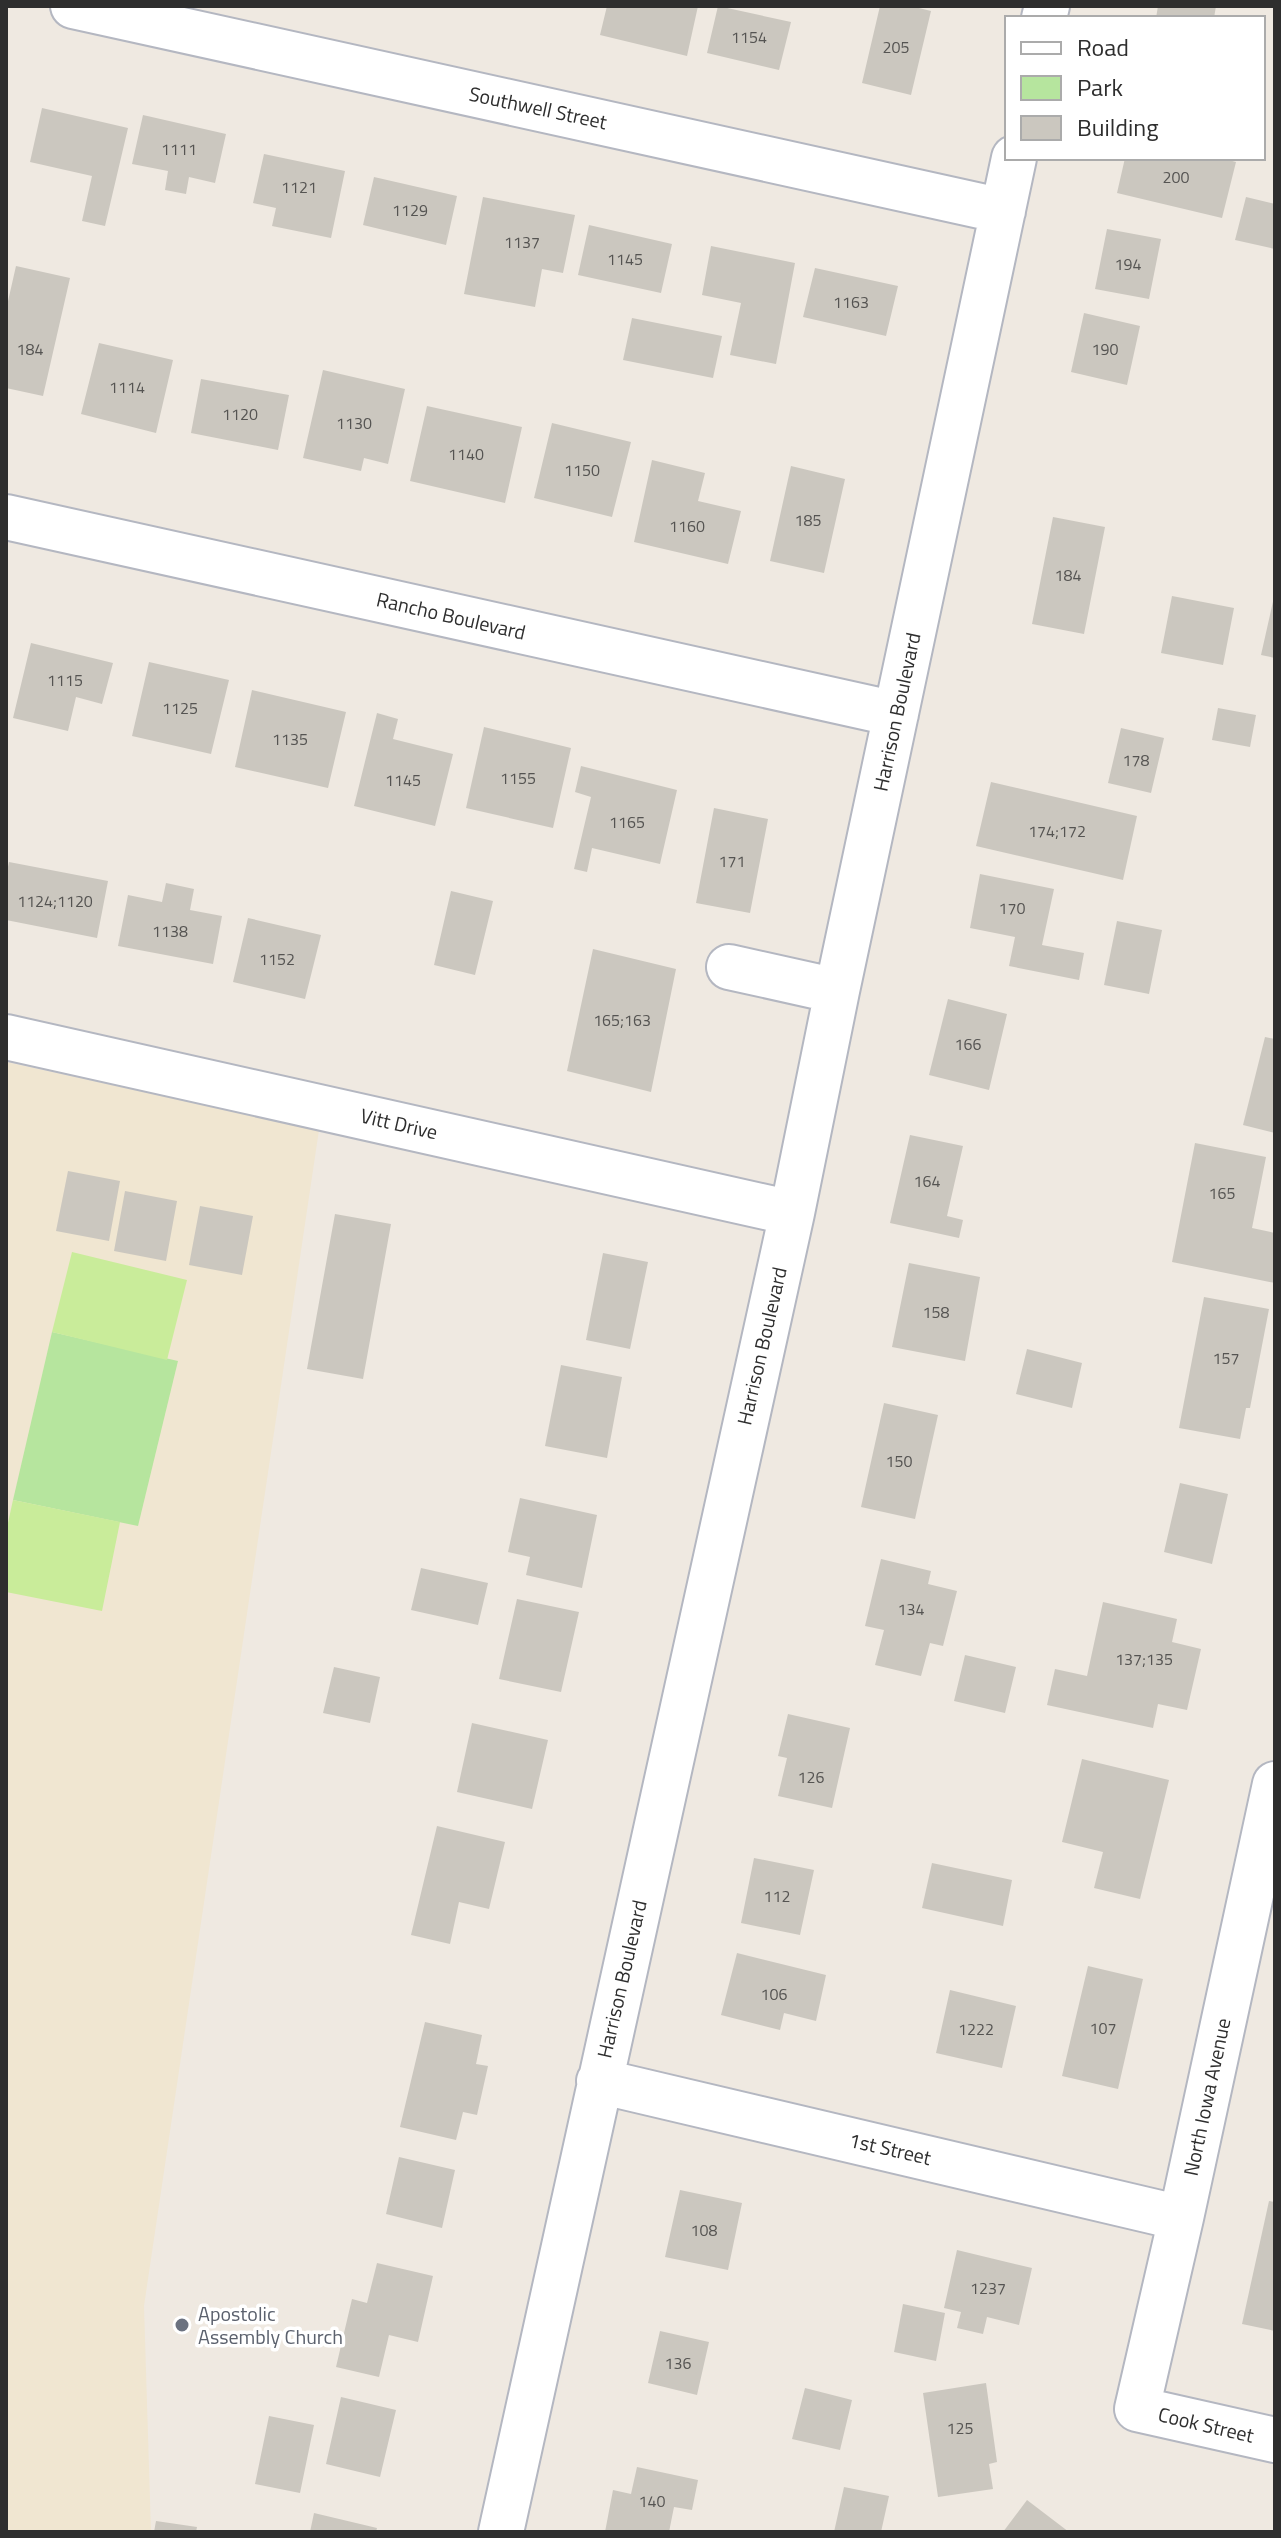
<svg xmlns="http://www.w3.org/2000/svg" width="1281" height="2538" viewBox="0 0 1281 2538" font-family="'Titillium Web',sans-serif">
	<rect width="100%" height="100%" fill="#efe9e1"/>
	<!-- education -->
	<path fill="#f0e6d1" d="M6,1062L319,1130L144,2306L151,2532H6Z"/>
	<!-- green -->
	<path fill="#b6e59e" d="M52,1332L178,1361L138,1526L13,1500Z"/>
	<!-- pitch -->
	<path fill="#c9ec9a" d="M72,1252L187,1280L167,1360L52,1332Z
		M13,1500L120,1522L102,1611L6,1592V1532Z"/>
	<!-- building -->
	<path fill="#cbc7bf" d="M607,6H698L687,56L600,35Z
		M718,6L791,22L779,70L707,53Z
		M880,6H911L931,11L911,95L862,83Z
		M1158,6H1216L1214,18H1156Z
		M42,108L128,128L105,226L82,221L92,176L30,162Z
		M143,115L226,134L215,183L189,177L186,194L165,190L168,171L132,164Z
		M264,154L345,171L331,238L272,226L276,208L253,203Z
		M1125,158H1221L1236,162L1222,218L1117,193Z
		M374,177L457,196L446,245L363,225Z
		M483,197L575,215L563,273L542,269L535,307L464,294Z
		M1246,197L1275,204V249L1235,240Z
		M589,225L672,244L661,293L578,275Z
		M1107,229L1161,239L1149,299L1095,289Z
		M711,246L795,263L776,364L730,355L741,303L702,295Z
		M16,266L70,278L43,396L6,388V310Z
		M815,268L898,286L886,336L803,317Z
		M1084,313L1140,326L1127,385L1071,372Z
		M632,318L722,336L713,378L623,360Z
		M99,343L173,360L156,433L81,414Z
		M323,370L405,389L388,464L364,458L361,471L303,458Z
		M201,379L289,395L278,450L191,433Z
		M427,406L522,427L505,503L410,481Z
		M552,423L631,442L612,517L534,498Z
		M652,460L705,473L698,501L741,511L728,564L634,542Z
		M791,466L845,479L824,573L770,561Z
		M1053,517L1105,527L1084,634L1032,624Z
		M1172,596L1234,608L1223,665L1161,653Z
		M1274,597L1275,598V658L1261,655Z
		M31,643L113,663L102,704L76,697L68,731L13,718Z
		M149,662L229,680L211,754L132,736Z
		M252,690L346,712L328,788L235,767Z
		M1218,708L1256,715L1250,747L1212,740Z
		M377,713L398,719L393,739L453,754L435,826L354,806Z
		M484,727L571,748L553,828L466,808Z
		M1121,728L1164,738L1151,793L1108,783Z
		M581,766L677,790L660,864L592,848L587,872L574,869L591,797L575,792Z
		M991,782L1137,816L1123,880L976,846Z
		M714,808L768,819L750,913L696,903Z
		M9,862L108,881L97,938L6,920V876Z
		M980,874L1054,889L1042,945L1084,953L1079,980L1009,966L1015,937L970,928Z
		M166,883L194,889L190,910L222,916L213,964L118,946L128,895L162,902Z
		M451,891L493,901L475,975L434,965Z
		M248,918L321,935L305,999L233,982Z
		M1117,921L1162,930L1149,994L1104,985Z
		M593,949L676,969L651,1092L567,1071Z
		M948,999L1007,1014L989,1090L929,1075Z
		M1265,1037L1275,1039V1133L1243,1125Z
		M910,1135L963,1146L947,1216L963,1220L959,1238L890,1223Z
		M1195,1143L1266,1157L1252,1228L1275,1233V1283L1172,1262Z
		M68,1171L120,1181L109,1241L56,1231Z
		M125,1191L177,1201L166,1261L114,1251Z
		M200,1206L253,1216L242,1275L189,1265Z
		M335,1214L391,1224L363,1379L307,1369Z
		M603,1253L648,1262L630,1349L586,1340Z
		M909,1263L980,1277L965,1361L892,1347Z
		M1204,1297L1269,1309L1250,1408H1246L1240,1439L1179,1428Z
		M1027,1349L1082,1363L1072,1408L1016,1394Z
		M561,1365L622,1377L607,1458L545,1446Z
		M884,1403L938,1415L915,1519L861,1507Z
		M1180,1483L1228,1494L1212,1564L1164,1552Z
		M520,1498L597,1515L582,1588L526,1575L530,1557L508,1552Z
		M881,1559L931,1571L928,1584L957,1591L943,1646L930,1643L921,1676L875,1665L884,1630L865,1626Z
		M421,1568L488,1583L478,1625L411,1610Z
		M517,1599L579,1612L561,1692L499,1679Z
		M1103,1602L1177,1619L1172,1642L1201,1649L1187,1710L1158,1704L1153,1728L1047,1705L1055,1669L1087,1676Z
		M965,1655L1016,1667L1005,1713L954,1701Z
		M334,1667L380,1677L370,1723L323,1713Z
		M788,1714L850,1728L832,1808L778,1796L787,1758L778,1756Z
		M472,1723L548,1740L532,1809L457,1792Z
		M1082,1759L1169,1780L1140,1899L1094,1888L1103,1852L1062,1842Z
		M437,1826L505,1842L489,1909L459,1902L450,1944L411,1935Z
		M754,1858L814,1870L800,1935L741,1923Z
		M932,1863L1012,1880L1003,1926L922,1908Z
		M737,1953L826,1975L816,2021L784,2013L780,2030L721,2015Z
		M1088,1966L1143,1979L1118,2089L1062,2076Z
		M950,1990L1016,2006L1002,2068L936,2053Z
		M425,2022L482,2035L476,2064L488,2066L477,2115L463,2112L456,2140L400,2127Z
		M399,2157L455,2170L442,2228L386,2214Z
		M680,2190L742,2203L728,2270L665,2257Z
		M1269,2201L1275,2202V2331L1242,2324Z
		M957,2250L1032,2268L1019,2325L987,2317L983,2334L957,2328L961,2312L944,2308Z
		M377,2263L433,2276L418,2342L389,2335L379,2377L336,2367L352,2299L367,2303Z
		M903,2304L945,2313L936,2361L894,2352Z
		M660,2331L709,2342L697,2395L648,2383Z
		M986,2383L997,2462L989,2464L993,2489L938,2497L923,2393Z
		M805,2388L852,2400L840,2450L792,2439Z
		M341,2397L396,2410L380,2477L326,2464Z
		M269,2416L314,2425L300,2493L255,2484Z
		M637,2467L698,2480L692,2510L674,2507L669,2532H605L613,2490L631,2494Z
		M844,2487L889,2496L881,2532H834Z
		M1027,2500L1069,2532H1003Z
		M314,2513L377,2528L376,2532H310Z
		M156,2521L197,2527L196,2532H154Z"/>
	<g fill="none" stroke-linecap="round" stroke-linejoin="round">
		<!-- minor casing -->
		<g stroke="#b4b7c1" stroke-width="48">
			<path id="minor" d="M73,6L1003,211
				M1044,18L1047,6
				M6,517L896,714
				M729,967L837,991
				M6,1037L792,1213
				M1275,1784L1181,2218L1137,2409L1275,2440
				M599,2081L1181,2218
				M501,2532L792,1213L837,991L1014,158"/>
		</g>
		<!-- minor -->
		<use href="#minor" stroke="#fff" stroke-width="44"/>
	</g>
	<!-- markers -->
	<circle fill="#6b7280" stroke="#fff" stroke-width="3" cx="182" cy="2325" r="8"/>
	<g text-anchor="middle" stroke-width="7" stroke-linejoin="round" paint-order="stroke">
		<!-- number labels -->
		<g font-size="16" fill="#555452">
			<text x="749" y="43">1154</text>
			<text x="896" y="53">205</text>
			<text x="179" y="155">1111</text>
			<text x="1176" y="183">200</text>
			<text x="299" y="193">1121</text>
			<text x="410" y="216">1129</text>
			<text x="522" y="248">1137</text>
			<text x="625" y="265">1145</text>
			<text x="1128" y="270">194</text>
			<text x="851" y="308">1163</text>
			<text x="30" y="355">184</text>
			<text x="1105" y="355">190</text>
			<text x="127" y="393">1114</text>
			<text x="240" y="420">1120</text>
			<text x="354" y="429">1130</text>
			<text x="466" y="460">1140</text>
			<text x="582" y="476">1150</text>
			<text x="808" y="526">185</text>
			<text x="687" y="532">1160</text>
			<text x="1068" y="581">184</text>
			<text x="65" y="686">1115</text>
			<text x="180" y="714">1125</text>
			<text x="290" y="745">1135</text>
			<text x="1136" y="766">178</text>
			<text x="518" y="784">1155</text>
			<text x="403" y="786">1145</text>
			<text x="627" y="828">1165</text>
			<text x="1057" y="837">174;172</text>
			<text x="732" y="867">171</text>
			<text x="55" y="907">1124;1120</text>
			<text x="1012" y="914">170</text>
			<text x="170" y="937">1138</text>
			<text x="277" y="965">1152</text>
			<text x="622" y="1026">165;163</text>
			<text x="968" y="1050">166</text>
			<text x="927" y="1187">164</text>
			<text x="1222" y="1199">165</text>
			<text x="936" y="1318">158</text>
			<text x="1226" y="1364">157</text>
			<text x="899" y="1467">150</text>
			<text x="911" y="1615">134</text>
			<text x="1144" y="1665">137;135</text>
			<text x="811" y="1783">126</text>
			<text x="777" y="1902">112</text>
			<text x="774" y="2000">106</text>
			<text x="1103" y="2034">107</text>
			<text x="976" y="2035">1222</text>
			<text x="704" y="2236">108</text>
			<text x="988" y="2294">1237</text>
			<text x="678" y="2369">136</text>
			<text x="960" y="2434">125</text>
			<text x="652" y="2507">140</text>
		</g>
		<!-- street labels -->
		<g font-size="20" fill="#2e2e2e" stroke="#fff">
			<text transform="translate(538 108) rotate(12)" y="7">Southwell Street</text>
			<text transform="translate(451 616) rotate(13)" y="7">Rancho Boulevard</text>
			<text transform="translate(897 712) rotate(-78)" y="7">Harrison Boulevard</text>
			<text transform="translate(399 1124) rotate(13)" y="7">Vitt Drive</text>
			<text transform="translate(762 1346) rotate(-77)" y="7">Harrison Boulevard</text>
			<text transform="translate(622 1979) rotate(-77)" y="7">Harrison Boulevard</text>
			<text transform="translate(1207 2097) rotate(-78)" y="7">North Iowa Avenue</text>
			<text transform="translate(890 2149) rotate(13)" y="7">1st Street</text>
			<text transform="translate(1206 2425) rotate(13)" y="7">Cook Street</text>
		</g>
		<!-- worship labels -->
		<g font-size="20" fill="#5b616d" stroke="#fff" text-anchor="start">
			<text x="198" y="2321">Apostolic<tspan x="198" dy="23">Assembly Church</tspan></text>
		</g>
	</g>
	<!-- border -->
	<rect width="1281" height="2538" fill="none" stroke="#2e2e2e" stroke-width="16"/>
	<!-- legend -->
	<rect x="1005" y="16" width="260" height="144" fill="#ffffff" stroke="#ababab" stroke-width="2"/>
	<rect x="1021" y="42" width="40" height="12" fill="#ffffff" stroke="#ababab" stroke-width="2"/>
	<text x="1077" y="56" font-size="24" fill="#2e2e2e">Road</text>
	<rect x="1021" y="76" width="40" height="24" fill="#b6e59e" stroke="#ababab" stroke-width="2"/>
	<text x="1077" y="96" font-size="24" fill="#2e2e2e">Park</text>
	<rect x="1021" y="116" width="40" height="24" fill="#cbc7bf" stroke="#ababab" stroke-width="2"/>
	<text x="1077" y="136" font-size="24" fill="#2e2e2e">Building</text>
</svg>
